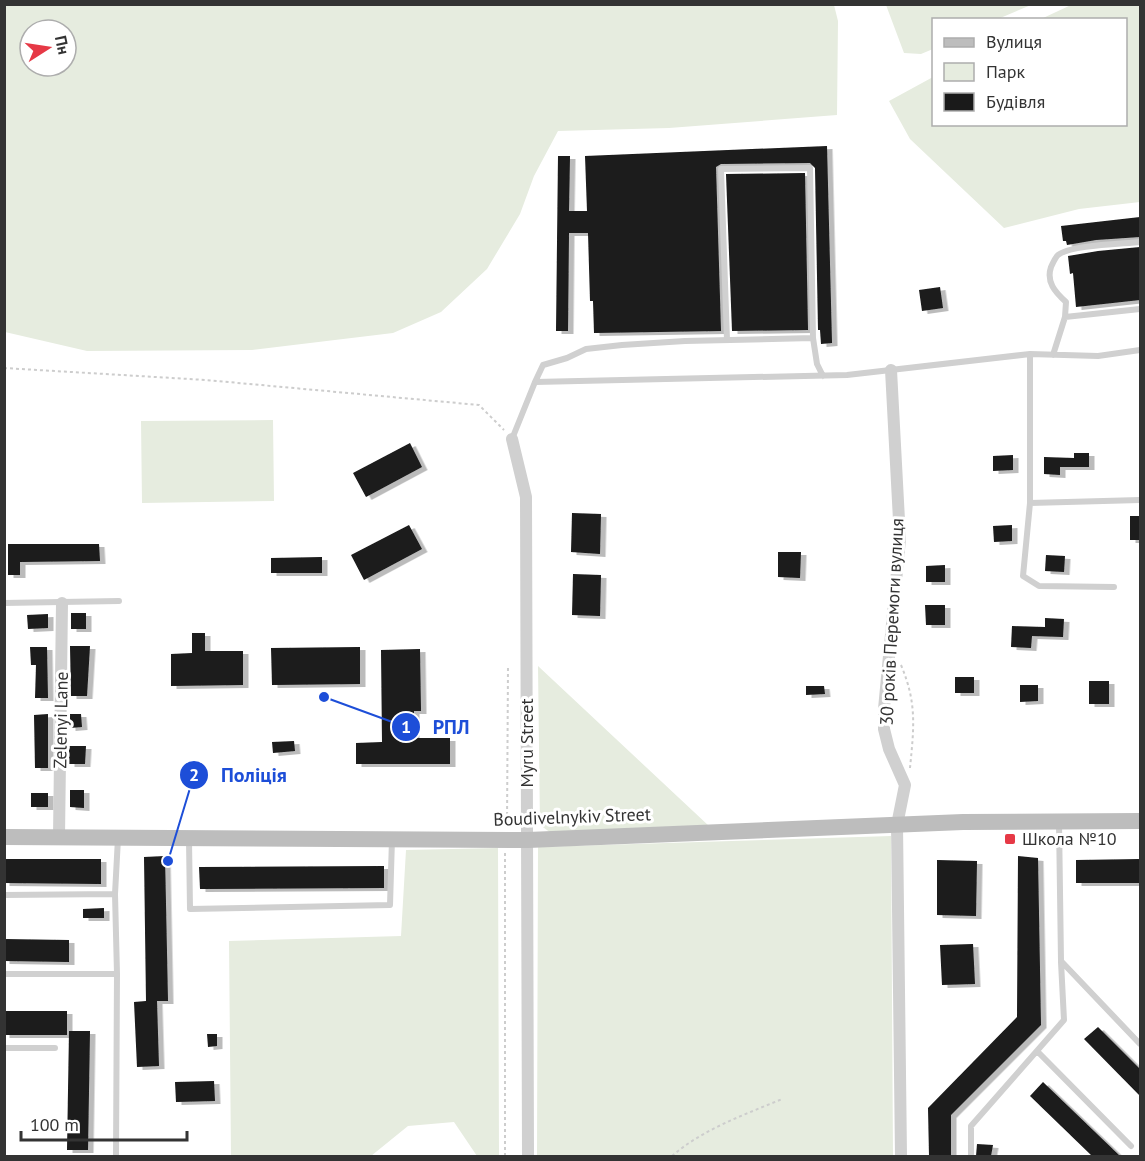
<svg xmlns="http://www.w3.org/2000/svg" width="1145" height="1161" viewBox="0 0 1145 1161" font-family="'PT Sans',sans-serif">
	<defs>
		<filter id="shadow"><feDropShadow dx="5.5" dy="3" stdDeviation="0" flood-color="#0004"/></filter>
	</defs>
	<rect width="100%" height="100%" fill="#fff"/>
	<!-- green -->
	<path fill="#e6ecdf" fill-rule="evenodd" d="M4,5H834L838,21L837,115L669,128L558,131L534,176L520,214L487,269L441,312L393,333L252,350L87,351L5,332ZM30,30H66V66H30Z
		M886,5V4L1031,5L998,19L934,20L933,49L921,54L904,53Z
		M1071,5H1140V202L1079,209L1004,228L910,139L889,101L933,77L934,124H1126V20L1041,19Z
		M273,420L274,501L142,503L141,421Z
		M538,666L709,826L551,833L540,825Z
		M891,836L893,1156H537L538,847Z
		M498,848L499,1156H477L454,1122L408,1126L371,1156H231L229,941L401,936L406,850Z"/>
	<!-- building -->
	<path fill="#1a1a1a" filter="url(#shadow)" d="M827,146L832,343L821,344L820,330H818L815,168L810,163L721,164L716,167L721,331L594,333L593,301H590L588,233H569L568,331H556L558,156H570L569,211H587L585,156Z
		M805,173L808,330L732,331L726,174Z
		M1140,217V237L1096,240L1067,245L1066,241H1063L1061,226Z
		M1140,247V300L1076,307L1073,273L1070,274L1068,256L1098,251Z
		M940,287L943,308L922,311L919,290Z
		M410,443L422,467L366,497L353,473Z
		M1074,453H1089V467H1060V475L1044,474V457L1074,458Z
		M1013,455V470L993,471V456Z
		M572,513L601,514L600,554L571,552Z
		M1130,516H1140V540H1130Z
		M409,525L422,549L364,580L351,555Z
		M1012,525V541L994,542L993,526Z
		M8,544H99L100,561L20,562V575H8Z
		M778,552H801L800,578L778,577Z
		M1046,555L1065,556L1064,572L1045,571Z
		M322,557V573H271V558Z
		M945,565V582H926V566Z
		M573,574L601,575L600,616L572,615Z
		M925,605H945V625H926Z
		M71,613H86V629H71Z
		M48,614V628L28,629L27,615Z
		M1045,618L1064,619L1063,637L1032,636L1031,648L1011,647L1012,626L1045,627Z
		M192,633H205V651H243V685L171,686V654L192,653Z
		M70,646H90L87,696H71Z
		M30,647H47L48,698H35L36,665H31Z
		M360,647V684L272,685L271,648Z
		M420,649L421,711H414V738H450V764H356V743L382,742L381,650Z
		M955,677H974V693H955Z
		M1089,681H1109V704H1089Z
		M1020,685H1038V701L1020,702Z
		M806,686H824L825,694L806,695Z
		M48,714V768H35L34,715Z
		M70,714H81L82,727L70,728Z
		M294,741L295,751L273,753L272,742Z
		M69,746H86L85,764H69Z
		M70,790H84V808L70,807Z
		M31,793H48V807H31Z
		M165,856L168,1001H157L159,1066L137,1067L134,1002L146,1001L144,857Z
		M1018,856L1038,858L1041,1025L951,1115V1156H929L928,1108L1017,1017Z
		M4,859H101V884L4,883Z
		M1140,859V883H1076V860Z
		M937,860L977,861L976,916L937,915Z
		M384,866V888L200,889L199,867Z
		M104,908V918H83V909Z
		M4,939L69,940V962L4,961Z
		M973,944L975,984L942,985L940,945Z
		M4,1011H67V1035H4Z
		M1098,1027L1140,1069V1096L1084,1039Z
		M69,1031H90L88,1150H67Z
		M207,1034H217V1046L208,1047Z
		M214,1081L215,1101L176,1102L175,1082Z
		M1043,1082L1120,1156H1092L1030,1096Z
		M977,1144L993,1145L991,1156H976Z"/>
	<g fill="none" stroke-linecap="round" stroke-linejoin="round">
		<!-- path -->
		<path stroke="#cdcdcd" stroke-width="2" stroke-dasharray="3 3" stroke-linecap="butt" d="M4,368L206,380L479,405L504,430
			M901,665C917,703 914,727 910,768
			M507,827L508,665
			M505,853V1156
			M672,1156C703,1129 744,1115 782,1099"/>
		<!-- lane -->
		<path stroke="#d0d0d0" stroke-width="6" d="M1065,317L1140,309
			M813,338L817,364L823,376
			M1030,354V503L1140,500
			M1053,355L1065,317L1066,302C1055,292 1046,282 1051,267C1053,263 1055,258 1058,255C1070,245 1123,244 1140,242
			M535,382L543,365L567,358L586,349L622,345L685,341L813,338L810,168L721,169L727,340
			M512,439L535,382L847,375L1030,354L1098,356L1140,350
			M1030,503L1023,576L1039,586L1114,587
			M4,603L119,601
			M1059,822L1061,961L1140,1044
			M189,840L190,909L390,905L392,839
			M4,895L115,894
			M4,974H117
			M4,1048H55
			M1037,1051L1131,1146
			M116,1156L117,974L115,894L118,838
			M971,1156V1126L1064,1020L1061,962"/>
		<!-- street -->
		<path stroke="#d0d0d0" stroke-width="12" d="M891,370L900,539L884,709V729L889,749L905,785L897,825L901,1156
			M512,439L526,497L528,1156
			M59,837L62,603"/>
		<!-- secondary -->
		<path stroke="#bdbdbd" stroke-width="16" d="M4,837L528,840L963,822L1140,821"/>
	</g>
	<!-- markers -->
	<rect fill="#e63946" stroke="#fff" stroke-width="2" x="1004" y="833" width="12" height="12" rx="3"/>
	<g text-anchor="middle" stroke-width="6" stroke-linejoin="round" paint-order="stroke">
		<!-- street labels -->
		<g font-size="18" fill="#333" stroke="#fff">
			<text transform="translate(892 622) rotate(-87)" y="6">30 років Перемоги вулиця</text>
			<text transform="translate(61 720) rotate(-89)" y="6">Zelenyi Lane</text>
			<text transform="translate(527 743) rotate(-90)" y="6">Myru Street</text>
			<text transform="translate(572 817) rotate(-2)" y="6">Boudivelnykiv Street</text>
		</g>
		<!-- poi labels -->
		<g font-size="18" fill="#333" stroke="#fff" text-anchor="start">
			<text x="1022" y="845">Школа №10</text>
		</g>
	</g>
	<!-- callouts -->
	<path fill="none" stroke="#1d4ed8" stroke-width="2" d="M324 697L406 727M168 861L194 775"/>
	<g fill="#1d4ed8" stroke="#fff" stroke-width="2">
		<circle cx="324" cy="697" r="6"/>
		<circle cx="168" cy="861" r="6"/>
		<circle cx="406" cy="727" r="15"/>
		<circle cx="194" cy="775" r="15"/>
	</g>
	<g font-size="18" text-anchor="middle" font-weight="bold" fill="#fff">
		<text x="406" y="733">1</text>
		<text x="194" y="781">2</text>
	</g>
	<g font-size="20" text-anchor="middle" font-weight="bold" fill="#1d4ed8" stroke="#fff" stroke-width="6" stroke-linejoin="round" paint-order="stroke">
		<text x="451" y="734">РПЛ</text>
		<text x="254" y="782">Поліція</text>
	</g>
	<!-- border -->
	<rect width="1145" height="1161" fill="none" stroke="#333333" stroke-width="12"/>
	<!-- legend -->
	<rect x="932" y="18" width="195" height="108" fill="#ffffff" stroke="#adadad" stroke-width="1.5"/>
	<rect x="944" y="38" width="30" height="9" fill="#bdbdbd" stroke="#adadad" stroke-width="1.5"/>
	<text x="986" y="48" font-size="18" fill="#333333">Вулиця</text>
	<rect x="944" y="63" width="30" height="18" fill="#e6ecdf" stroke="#adadad" stroke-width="1.5"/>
	<text x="986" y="78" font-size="18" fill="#333333">Парк</text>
	<rect x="944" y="93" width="30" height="18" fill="#1a1a1a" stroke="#adadad" stroke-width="1.5"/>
	<text x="986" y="108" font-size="18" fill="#333333">Будівля</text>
	<!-- north arrow -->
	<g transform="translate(48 48) rotate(78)"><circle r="28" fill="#ffffff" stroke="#adadad" stroke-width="1.5"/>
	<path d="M0-4.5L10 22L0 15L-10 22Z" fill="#e63946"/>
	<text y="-9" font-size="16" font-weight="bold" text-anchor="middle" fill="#333333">Пн</text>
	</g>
	<!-- scale -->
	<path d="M21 1131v9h166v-9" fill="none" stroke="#333333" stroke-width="3"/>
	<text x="30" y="1131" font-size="18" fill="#333333" stroke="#ffffff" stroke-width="4.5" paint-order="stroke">100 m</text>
</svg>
